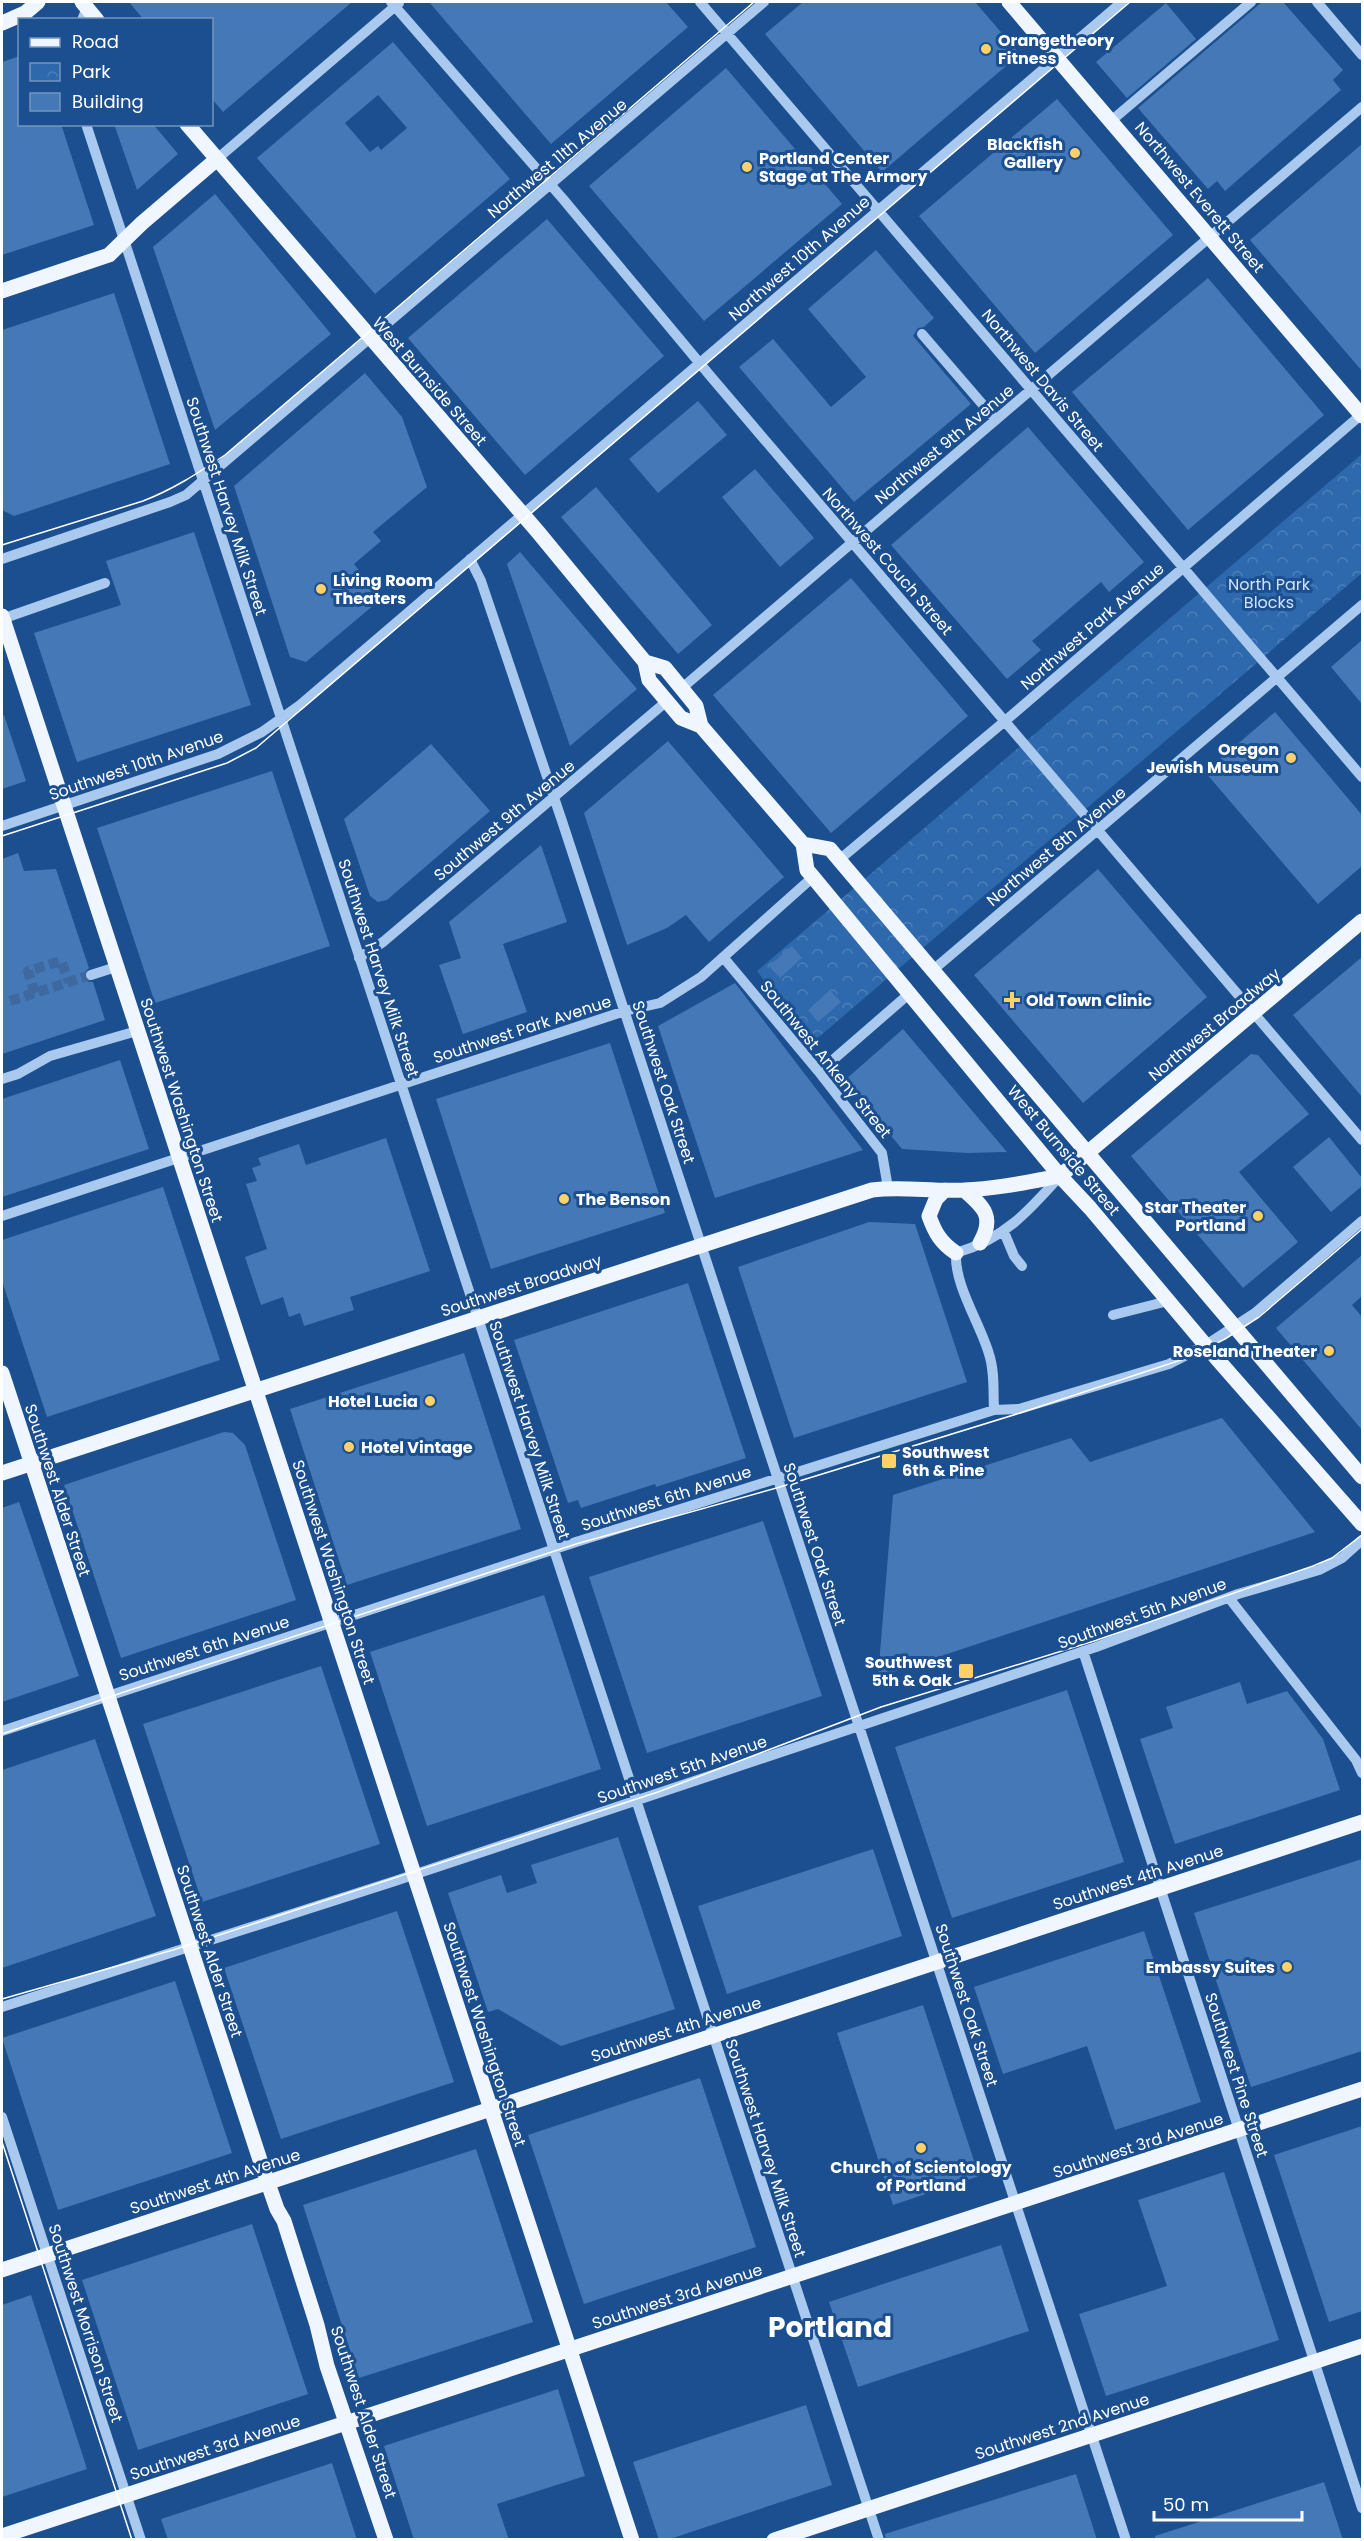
<svg xmlns="http://www.w3.org/2000/svg" width="1364" height="2541" viewBox="0 0 1364 2541" font-family="Poppins,sans-serif">
	<defs>
		<pattern id="park-crowns" width="20" height="18" patternUnits="userSpaceOnUse" patternTransform="scale(1.5)"><rect width="20" height="18" fill="#2e69ad"/><path d="M2 6a3 3 0 1 1 6 0M12 15a3 3 0 1 1 6 0" fill="none" stroke="#4d80b9"/></pattern>
	</defs>
	<rect width="100%" height="100%" fill="#1b4f8f"/>
	<!-- park -->
	<path fill="url(#park-crowns)" d="M1362,454V573L813,1042L757,971Z"/>
	<!-- building -->
	<path fill="#4478b7" fill-rule="evenodd" d="M129,2H352L223,112L212,99V20H144Z
		M429,2H666L688,27L551,144Z
		M803,2H975L1020,54L882,172L765,34Z
		M1262,2H1283L1343,70L1333,80L1341,90L1225,191L1217,181L1208,189L1138,108Z
		M1166,3L1196,39L1127,98L1096,62Z
		M393,42L510,179L375,294L257,158ZM378,95L407,128L381,150L378,146L370,152L345,123Z
		M20,56V124H61L94,225L2,255V62Z
		M726,68L842,204L704,321L589,186Z
		M1057,99L1173,235L1035,353L919,216Z
		M114,124H153L178,154L137,190Z
		M1362,144V371L1250,240Z
		M215,194L331,334L215,430L153,247Z
		M547,219L664,356L525,475L408,338Z
		M876,250L934,318L924,327L918,328L913,336L971,404L854,502L739,367L773,339L831,407L866,377L808,309Z
		M1208,278L1324,415L1188,530L1072,392Z
		M114,293L170,464L14,516L2,510V330Z
		M365,373L402,417L427,487L373,532L381,541L354,564L381,599L306,662L290,657L234,486Z
		M698,401L727,435L658,493L629,459Z
		M1028,427L1144,562L1109,592L1101,582L1032,641L1041,650L1007,679L891,545Z
		M755,469L814,538L780,567L722,497Z
		M596,487L712,625L678,654L561,517Z
		M194,532L251,705L77,762L34,633L121,605L106,561Z
		M520,552L637,689L570,746L507,564Z
		M851,578L968,716L831,833L713,695Z
		M1362,640V704L1331,667Z
		M1275,712L1362,815V866L1318,904L1205,772Z
		M4,715L26,781L2,789V716Z
		M668,741L784,877L709,942L686,915L667,928L627,945L584,813Z
		M431,744L490,811L387,900L378,902L370,896L344,819Z
		M272,771L330,946L155,1003L97,828Z
		M541,845L567,922L503,944L527,1012L463,1034L439,965L461,958L449,922Z
		M18,853L24,871L56,869L89,968L84,973V978L89,982H93L105,1020L2,1054V859Z
		M1098,869L1207,997L1083,1103L974,975Z
		M792,946L802,958L780,978L769,966Z
		M1362,957V1097L1293,1015Z
		M735,983L863,1150L715,1198L658,1026Z
		M830,990L841,1002L818,1022L808,1010Z
		M903,1029L1007,1152L967,1153L902,1149L845,1080Z
		M610,1043L665,1213L491,1269L436,1099Z
		M1251,1054L1258,1055L1309,1114L1239,1172L1298,1242L1243,1288L1131,1156Z
		M120,1060L149,1149L2,1197V1099Z
		M1329,1137L1362,1178V1186L1331,1212L1293,1167Z
		M386,1138L430,1271L350,1297L354,1310L304,1326L300,1313L289,1317L283,1297L261,1305L245,1257L267,1249L246,1184L257,1181L252,1168L261,1165L258,1158L299,1144L306,1165Z
		M163,1187L220,1360L47,1417L2,1281V1240Z
		M869,1222L915,1224L967,1382L794,1438L738,1267Z
		M1362,1255V1296L1352,1305L1362,1317V1430L1276,1328Z
		M688,1283L746,1458L656,1487L655,1484L581,1508L578,1500L568,1503L514,1340Z
		M464,1353L521,1529L347,1585L290,1409Z
		M1222,1418L1315,1532L878,1677L893,1495L1071,1438L1090,1462Z
		M224,1432L233,1433L245,1445L296,1600L121,1658L64,1485Z
		M19,1502L79,1676L2,1702V1508Z
		M763,1521L822,1696L647,1753L589,1577Z
		M544,1595L601,1769L427,1826L370,1652Z
		M321,1666L380,1844L202,1902L143,1724Z
		M1240,1682L1247,1704L1287,1691L1323,1739L1340,1790L1175,1844L1140,1739L1173,1728L1166,1707Z
		M1067,1690L1124,1862L952,1918L895,1747Z
		M95,1739L156,1916L2,1968V1770Z
		M618,1837L675,2009L561,2046L498,2009L488,2012L448,1893L501,1875L507,1893L537,1883L531,1865Z
		M873,1849L902,1936L727,1994L698,1906Z
		M1362,1859V2051L1251,2087L1194,1913Z
		M397,1911L454,2082L281,2139L224,1968Z
		M1144,1931L1201,2102L1115,2130L1087,2046L1003,2074L974,1987Z
		M175,1981L232,2153L58,2210L2,2038Z
		M923,2005L979,2176L893,2205L837,2033Z
		M700,2078L756,2247L584,2304L528,2135Z
		M1362,2126V2311L1329,2322L1274,2155Z
		M476,2149L533,2322L359,2378L303,2205Z
		M1224,2172L1279,2340L1106,2396L1079,2314L1167,2286L1138,2200Z
		M252,2224L308,2394L138,2450L82,2280Z
		M1001,2245L1029,2331L858,2387L829,2302Z
		M31,2295L87,2469L2,2497V2305Z
		M558,2389L585,2476L497,2504L509,2540H414L384,2446Z
		M806,2405L832,2485L667,2540H659L633,2462Z
		M332,2463L357,2540H168L161,2519Z
		M1076,2474L1097,2540H886L885,2534Z
		M1324,2482L1343,2540H1156L1155,2536Z"/>
	<g fill="none" stroke-linecap="round" stroke-linejoin="round">
		<!-- minor-tunnel -->
		<path stroke="#3d69a0" stroke-width="10" stroke-dasharray="10 5" stroke-linecap="butt" d="M35,993L28,971L61,961L69,982
			M10,1001L91,975"/>
		<!-- minor -->
		<path stroke="#a9c9ee" stroke-width="10" d="M391,2L563,199L712,378L1362,1140
			M700,2L1362,777
			M1317,2L1362,55
			M82,20L87,8
			M1111,121L1251,2
			M86,124L879,2540
			M217,159L399,3
			M922,334L996,420
			M2,559L170,502L186,495L764,2
			M470,559L481,581L562,821L1126,2540
			M2,619L105,583
			M682,688L1362,107
			M2,826L218,754L262,732L300,705L1122,2
			M839,860L1005,721L1362,414
			M723,957L819,1072L882,1153L888,1188
			M359,958L383,942L667,701
			M933,970L1362,605
			M91,975L116,967
			M819,1072L910,993
			M2,1079L18,1074L50,1056L137,1031
			M2,1216L625,1011L660,1003L701,977L813,877
			M1004,1232L1014,1256L1022,1266
			M1113,1315L1168,1301
			M994,1410C993,1392 995,1372 989,1354C980,1323 954,1285 956,1253C1004,1239 1028,1212 1060,1176
			M1229,1598L1356,1760L1362,1773
			M1083,1651L1362,2508
			M2,1731L576,1542L994,1410L1019,1409L1169,1364L1206,1345L1255,1313L1362,1221
			M2,2007L395,1881L1096,1647L1238,1594L1319,1570L1342,1558L1362,1540
			M2,2117L141,2540"/>
		<!-- major -->
		<path stroke="#f0f6ff" stroke-width="15" d="M82,2L97,20
			M1009,2L1362,416
			M2,23L25,13L38,2
			M187,124L538,532L645,662L649,680L681,718L701,726L803,844L807,870L813,877L1060,1176L1090,1208L1218,1360L1362,1524
			M2,291L109,255L142,223L217,159
			M2,616L632,2540
			M645,662L665,668L696,706L701,726
			M803,844L830,849L1362,1477
			M945,1190L936,1199L929,1216C935,1233 941,1243 956,1253
			M964,1190C984,1207 995,1217 980,1243
			M2,1373L262,2166L277,2209L284,2221L317,2325L327,2366L386,2540
			M2,1473L872,1190C903,1186 933,1192 964,1190C996,1189 1028,1182 1060,1176L1362,921
			M2,2270L1362,1822
			M2,2536L1362,2089
			M774,2540L1362,2346"/>
		<!-- tram -->
		<path stroke="#fff" stroke-width="1.5" d="M2,545L143,501C174,489 198,473 225,455L754,2
			M2,836L227,763L256,748L1130,2
			M2,1734L127,1691L576,1544L780,1487L1020,1413L1187,1358L1225,1339L1259,1317L1362,1229
			M2,1999L173,1950L658,1792L881,1707L1094,1641L1313,1566L1332,1558L1362,1535
			M2,2142L132,2540"/>
	</g>
	<!-- markers -->
	<g fill="#ffd166" stroke="#1b4f8f" stroke-width="2">
		<circle cx="986" cy="49" r="6"/>
		<circle cx="1075" cy="153" r="6"/>
		<circle cx="747" cy="167" r="6"/>
		<circle cx="321" cy="589" r="6"/>
		<circle cx="1291" cy="758" r="6"/>
		<path d="M1009 991h6v6h6v6h-6v6h-6v-6h-6v-6h6z"/>
		<circle cx="564" cy="1199" r="6"/>
		<circle cx="1258" cy="1216" r="6"/>
		<circle cx="1329" cy="1351" r="6"/>
		<circle cx="430" cy="1401" r="6"/>
		<circle cx="349" cy="1447" r="6"/>
		<rect x="881" y="1453" width="16" height="16" rx="3"/>
		<rect x="958" y="1663" width="16" height="16" rx="3"/>
		<circle cx="1287" cy="1967" r="6"/>
		<circle cx="921" cy="2148" r="6"/>
	</g>
	<g text-anchor="middle" stroke-width="6" stroke-linejoin="round" paint-order="stroke">
		<!-- poi labels -->
		<g font-size="16" font-weight="bold" fill="#fff" stroke="#1b4f8f" text-anchor="start">
			<text x="998" y="46">Orangetheory<tspan x="998" dy="18">Fitness</tspan></text>
			<text x="1063" y="150" text-anchor="end">Blackfish<tspan x="1063" dy="18">Gallery</tspan></text>
			<text x="759" y="164">Portland Center<tspan x="759" dy="18">Stage at The Armory</tspan></text>
			<text x="333" y="586">Living Room<tspan x="333" dy="18">Theaters</tspan></text>
			<text x="1279" y="755" text-anchor="end">Oregon<tspan x="1279" dy="18">Jewish Museum</tspan></text>
			<text x="1026" y="1006">Old Town Clinic</text>
			<text x="576" y="1205">The Benson</text>
			<text x="1246" y="1213" text-anchor="end">Star Theater<tspan x="1246" dy="18">Portland</tspan></text>
			<text x="1317" y="1357" text-anchor="end">Roseland Theater</text>
			<text x="418" y="1407" text-anchor="end">Hotel Lucia</text>
			<text x="361" y="1453">Hotel Vintage</text>
			<text x="902" y="1458">Southwest<tspan x="902" dy="18">6th &amp; Pine</tspan></text>
			<text x="952" y="1668" text-anchor="end">Southwest<tspan x="952" dy="18">5th &amp; Oak</tspan></text>
			<text x="1275" y="1973" text-anchor="end">Embassy Suites</text>
			<text x="921" y="2173" text-anchor="middle">Church of Scientology<tspan x="921" dy="18">of Portland</tspan></text>
		</g>
		<!-- street labels -->
		<g font-size="16" fill="#fff" stroke="#1b4f8f">
			<text transform="translate(557 158) rotate(-40)" y="6">Northwest 11th Avenue</text>
			<text transform="translate(1200 197) rotate(50)" y="6">Northwest Everett Street</text>
			<text transform="translate(799 258) rotate(-41)" y="6">Northwest 10th Avenue</text>
			<text transform="translate(1043 380) rotate(50)" y="6">Northwest Davis Street</text>
			<text transform="translate(430 381) rotate(49)" y="6">West Burnside Street</text>
			<text transform="translate(944 444) rotate(-40)" y="6">Northwest 9th Avenue</text>
			<text transform="translate(227 506) rotate(72)" y="6">Southwest Harvey Milk Street</text>
			<text transform="translate(888 561) rotate(49)" y="6">Northwest Couch Street</text>
			<text transform="translate(1092 626) rotate(-41)" y="6">Northwest Park Avenue</text>
			<text transform="translate(136 765) rotate(-19)" y="6">Southwest 10th Avenue</text>
			<text transform="translate(504 820) rotate(-40)" y="6">Southwest 9th Avenue</text>
			<text transform="translate(1056 846) rotate(-40)" y="6">Northwest 8th Avenue</text>
			<text transform="translate(379 968) rotate(72)" y="6">Southwest Harvey Milk Street</text>
			<text transform="translate(1214 1024) rotate(-40)" y="6">Northwest Broadway</text>
			<text transform="translate(522 1029) rotate(-18)" y="6">Southwest Park Avenue</text>
			<text transform="translate(826 1059) rotate(51)" y="6">Southwest Ankeny Street</text>
			<text transform="translate(664 1082) rotate(72)" y="6">Southwest Oak Street</text>
			<text transform="translate(182 1110) rotate(72)" y="6">Southwest Washington Street</text>
			<text transform="translate(1064 1150) rotate(50)" y="6">West Burnside Street</text>
			<text transform="translate(521 1285) rotate(-18)" y="6">Southwest Broadway</text>
			<text transform="translate(530 1430) rotate(72)" y="6">Southwest Harvey Milk Street</text>
			<text transform="translate(58 1490) rotate(72)" y="6">Southwest Alder Street</text>
			<text transform="translate(666 1498) rotate(-18)" y="6">Southwest 6th Avenue</text>
			<text transform="translate(815 1544) rotate(72)" y="6">Southwest Oak Street</text>
			<text transform="translate(334 1572) rotate(72)" y="6">Southwest Washington Street</text>
			<text transform="translate(1142 1613) rotate(-20)" y="6">Southwest 5th Avenue</text>
			<text transform="translate(204 1648) rotate(-18)" y="6">Southwest 6th Avenue</text>
			<text transform="translate(682 1769) rotate(-19)" y="6">Southwest 5th Avenue</text>
			<text transform="translate(1138 1877) rotate(-18)" y="6">Southwest 4th Avenue</text>
			<text transform="translate(210 1951) rotate(72)" y="6">Southwest Alder Street</text>
			<text transform="translate(967 2005) rotate(72)" y="6">Southwest Oak Street</text>
			<text transform="translate(676 2029) rotate(-18)" y="6">Southwest 4th Avenue</text>
			<text transform="translate(485 2034) rotate(72)" y="6">Southwest Washington Street</text>
			<text transform="translate(1237 2075) rotate(72)" y="6">Southwest Pine Street</text>
			<text transform="translate(1138 2145) rotate(-18)" y="6">Southwest 3rd Avenue</text>
			<text transform="translate(766 2148) rotate(72)" y="6">Southwest Harvey Milk Street</text>
			<text transform="translate(215 2181) rotate(-18)" y="6">Southwest 4th Avenue</text>
			<text transform="translate(677 2296) rotate(-18)" y="6">Southwest 3rd Avenue</text>
			<text transform="translate(86 2323) rotate(72)" y="6">Southwest Morrison Street</text>
			<text transform="translate(364 2412) rotate(72)" y="6">Southwest Alder Street</text>
			<text transform="translate(1062 2426) rotate(-18)" y="6">Southwest 2nd Avenue</text>
			<text transform="translate(215 2447) rotate(-18)" y="6">Southwest 3rd Avenue</text>
		</g>
		<!-- park labels -->
		<g font-size="16" fill="#cfe3fa" stroke="#1b4f8f">
			<text x="1269" y="590">North Park<tspan x="1269" dy="18">Blocks</tspan></text>
		</g>
		<!-- town labels -->
		<g font-size="28" font-weight="bold" fill="#fff" stroke="#1b4f8f">
			<text x="830" y="2337">Portland</text>
		</g>
	</g>
	<!-- border -->
	<rect width="1364" height="2541" fill="none" stroke="#ffffff" stroke-width="6"/>
	<!-- legend -->
	<rect x="18" y="18" width="195" height="108" fill="#1b4f8f" stroke="#7695bc" stroke-width="1.5"/>
	<rect x="30" y="38" width="30" height="9" fill="#f0f6ff" stroke="#7695bc" stroke-width="1.5"/>
	<text x="72" y="48" font-size="18" fill="#ffffff">Road</text>
	<rect x="30" y="63" width="30" height="18" fill="url(#park-crowns)" stroke="#7695bc" stroke-width="1.5"/>
	<text x="72" y="78" font-size="18" fill="#ffffff">Park</text>
	<rect x="30" y="93" width="30" height="18" fill="#4478b7" stroke="#7695bc" stroke-width="1.5"/>
	<text x="72" y="108" font-size="18" fill="#ffffff">Building</text>
	<!-- scale -->
	<path d="M1154 2511v9h148v-9" fill="none" stroke="#ffffff" stroke-width="3"/>
	<text x="1163" y="2511" font-size="18" fill="#ffffff" stroke="#1b4f8f" stroke-width="4.5" paint-order="stroke">50 m</text>
</svg>
